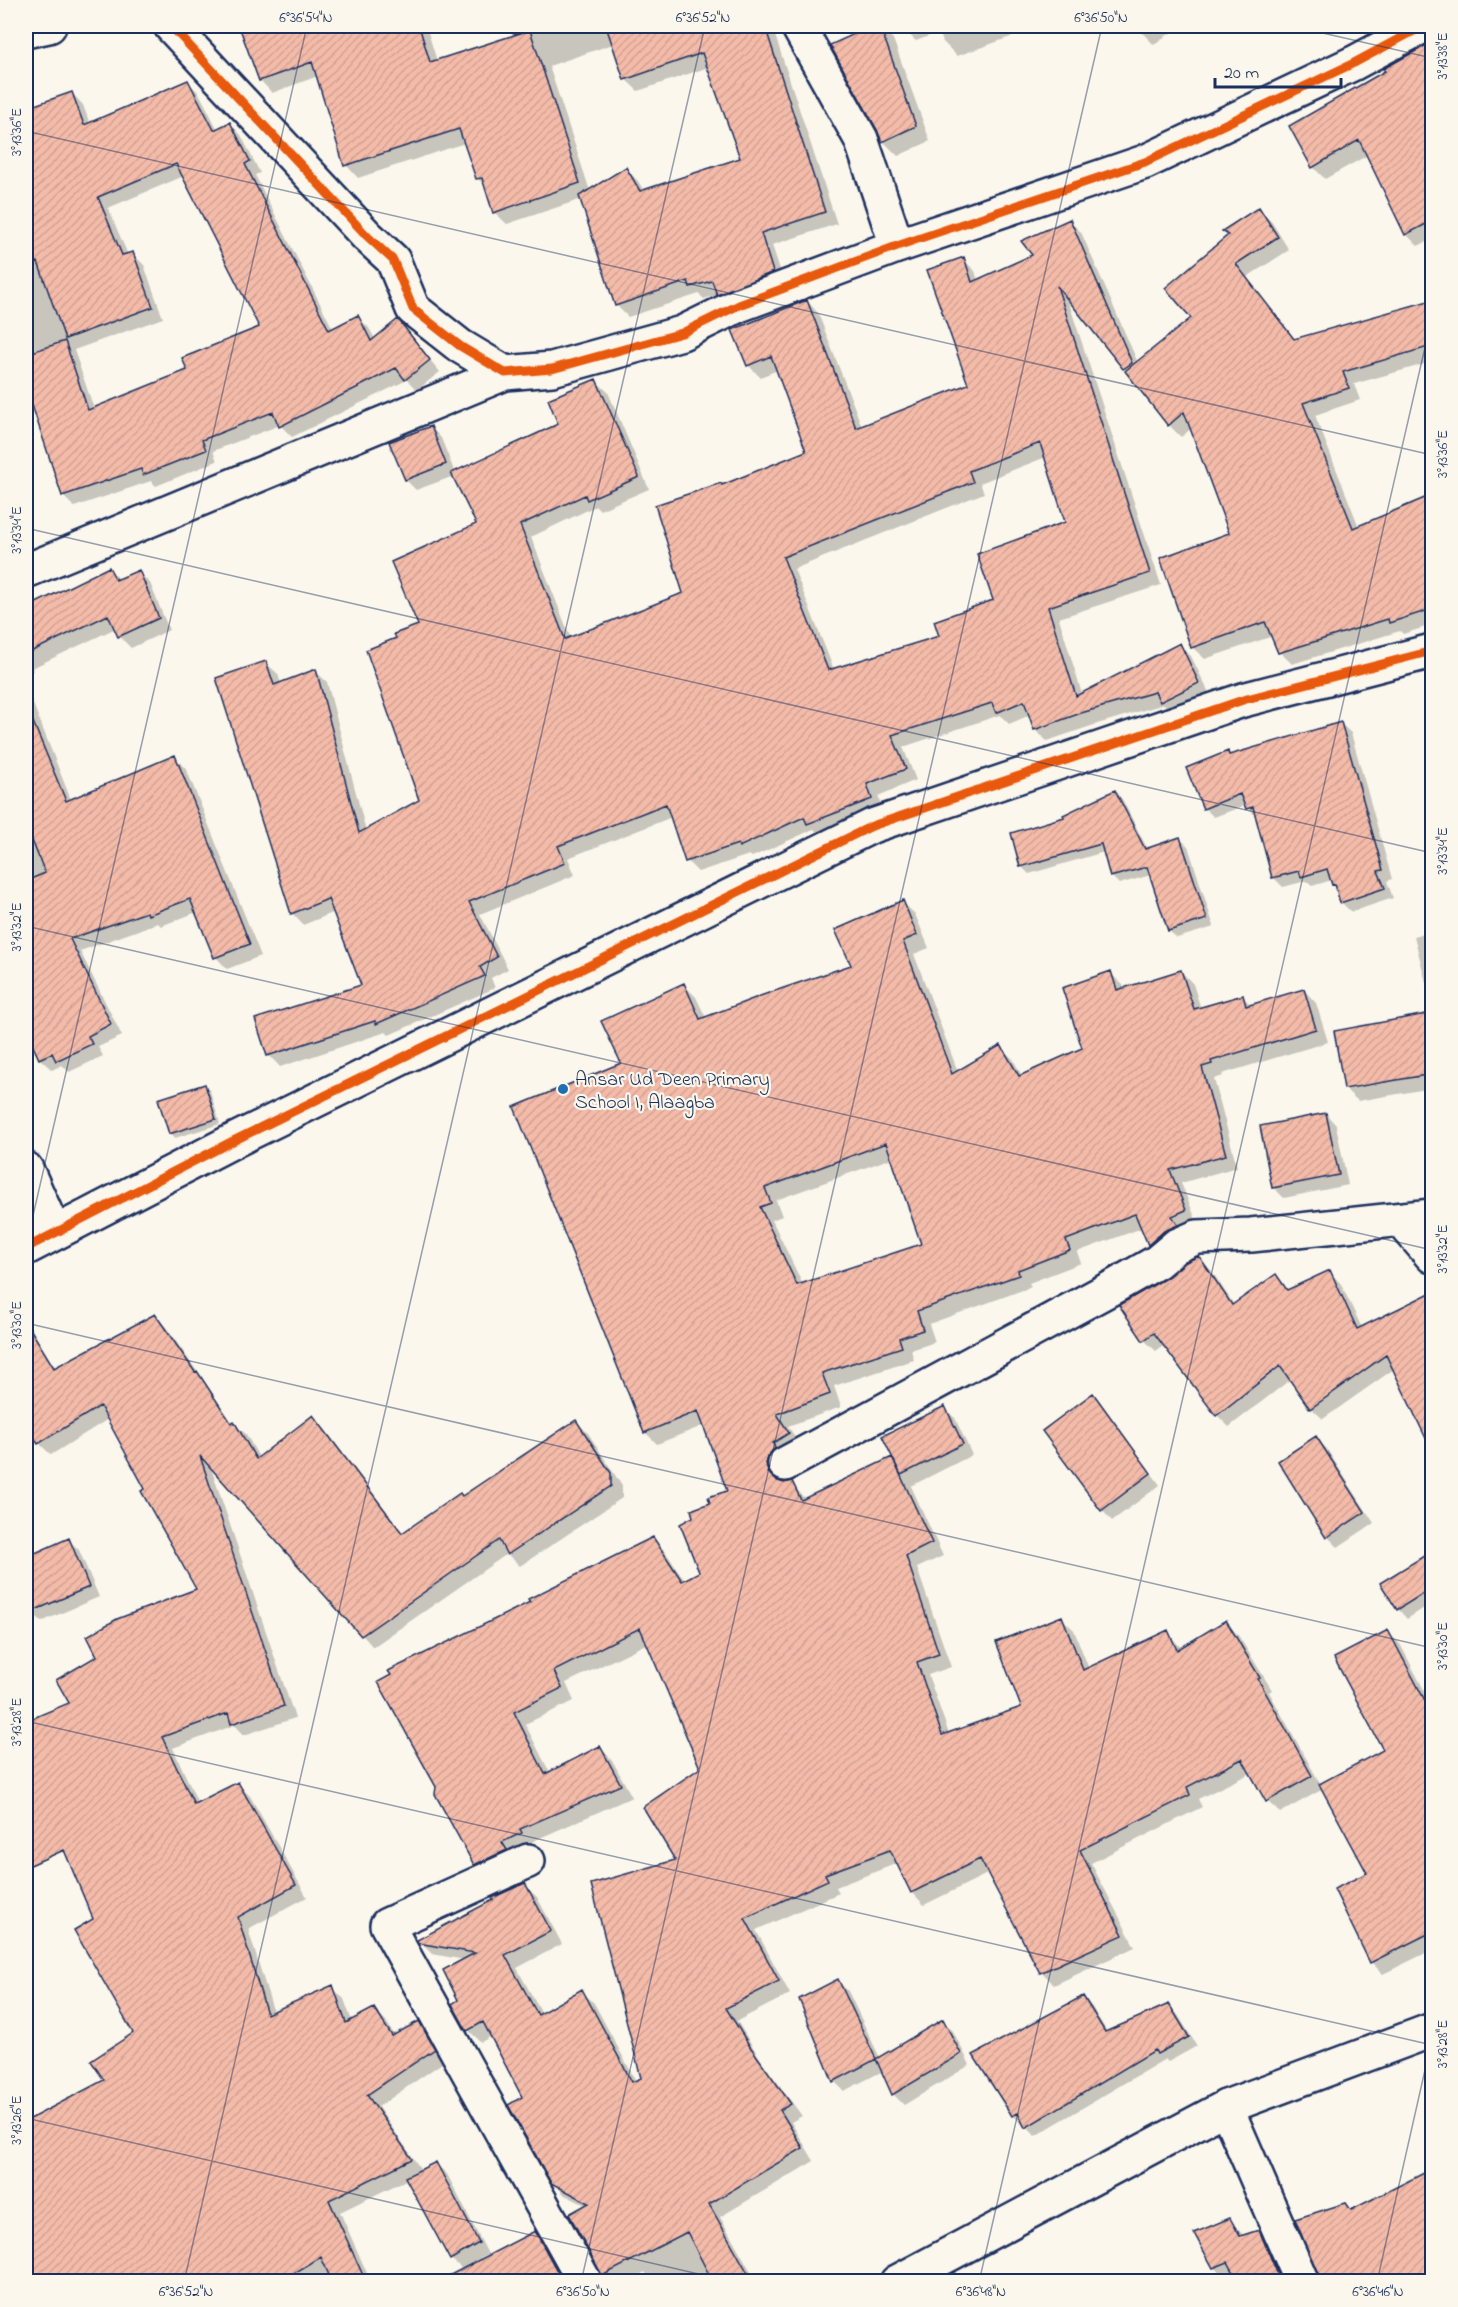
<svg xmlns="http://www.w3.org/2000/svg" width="1458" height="2307" viewBox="0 0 1458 2307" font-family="'Indie Flower',sans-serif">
	<defs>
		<pattern id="building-hatch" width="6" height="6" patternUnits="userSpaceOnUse" patternTransform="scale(1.5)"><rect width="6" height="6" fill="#f4bba9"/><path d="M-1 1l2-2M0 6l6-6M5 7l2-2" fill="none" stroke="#d1a194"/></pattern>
	</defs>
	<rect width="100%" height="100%" fill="#fbf7ec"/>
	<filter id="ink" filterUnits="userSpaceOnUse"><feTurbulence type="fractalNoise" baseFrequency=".0167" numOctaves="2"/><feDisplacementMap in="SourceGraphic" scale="12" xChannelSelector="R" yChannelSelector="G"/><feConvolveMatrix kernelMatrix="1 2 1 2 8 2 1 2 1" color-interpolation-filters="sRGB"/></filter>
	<g filter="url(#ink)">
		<!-- shadow -->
		<path fill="#0003" fill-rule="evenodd" d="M241,26H426L437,61L513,37L509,26H772L837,224L772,245L785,285L731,306L719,294L704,299L699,294L628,317L616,305L582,199L507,224L494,212L486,187L478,179L465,143L358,178L346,165L318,76L272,93L260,80ZM613,44L625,79L638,91L709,67L742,159L644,191L638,181L626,169L590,191L549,66Z
			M876,26H880L893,39L930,141L898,156L883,141L832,46Z
			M900,26H1026L1017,28L1019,34L957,56L943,42L939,32L916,41Z
			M1136,26H1180L1154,45Z
			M1432,44V266L1426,242L1418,246L1406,234L1368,155L1325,179L1313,167L1387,72L1385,69Z
			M188,82L199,93L218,130L230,123L241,135L260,173L255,175L333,329L358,317L369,328L375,339L398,321L440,372L417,390L407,380L292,437L280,425L213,451L217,461L156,486L151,481L74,507L63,496L32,400L26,402V110L72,93L83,105L90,124ZM184,176L261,328L189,371L94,409L74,350L163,318L144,265L132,253L128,255L108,208Z
			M1258,209L1271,221L1289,250L1247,277L1296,340L1432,301V362L1354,384L1360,400L1315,415L1359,527L1432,496V625L1403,634L1400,631L1292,664L1280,652L1273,636L1205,659L1192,647L1231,534L1192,428L1181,437L1169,425L1067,297L1161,585L1059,618L1082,694L1180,645L1191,656L1210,695L1173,713L1164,704L1094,725L1047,741L1035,730L1030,715L1009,724L1000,715L903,747L916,780L878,796L883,811L820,835L814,829L752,857L749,855L698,872L687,861L672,817L568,858L575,875L480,914L508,969L491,978L495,988L389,1035L386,1032L280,1067L269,1055L257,1020L363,986L335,912L303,925L292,913L266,663L278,674L281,684L315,671L327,682L366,831L421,800L398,639L420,626L478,525L454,476L416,490L406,480L391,443L431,427L441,438L455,473L560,425L596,381L608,392L649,489L600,510L596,506L531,537L571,639L685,594L656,505L753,474L808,451L778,370L760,377L748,365L807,301L818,313L862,427L970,384L963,259L975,271L978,281L1034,255L1069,221L1081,232L1138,363L1193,318ZM1046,457L1067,523L995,601L941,637L834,670L794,569L984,493L980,483Z
			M1432,465V480L1427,467Z
			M109,569L120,580L138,572L150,583L169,630L131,648L119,636L116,628L32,668L33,671L26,674V620L35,616Z
			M26,686L71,800L174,757L186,768L261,956L227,969L216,957L197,912L161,926L158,923L80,951L122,1036L98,1047L103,1056L69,1072L62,1065L52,1070L40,1059L26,1028Z
			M1341,724L1351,733L1392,879L1387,881L1393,898L1351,912L1342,903L1338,889L1332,880L1312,886L1306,881L1283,887L1273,877L1257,818L1246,805L1214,817L1204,808L1228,753L1230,756Z
			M1114,791L1122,799L1148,850L1180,839L1188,846L1214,927L1177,938L1169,931L1151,875L1119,884L1111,876L1104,852L1029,874L1022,867Z
			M902,902L915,914L929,948L914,954L958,1072L1000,1047L1013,1059L1022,1076L1084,1049L1110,973L1123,985L1124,990L1181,971L1193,984L1201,1009L1242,996L1252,1006L1304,990L1316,1003L1328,1042L1222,1074L1223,1076L1214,1079L1237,1167L1181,1183L1197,1222L1161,1256L1149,1244L1142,1228L1077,1252L1081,1263L1029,1283L1031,1287L929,1324L935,1342L911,1350L914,1360L834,1386L841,1407L788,1426L801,1446L778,1477L779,1483H791L806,1500L894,1458L944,1408L955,1418L972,1455L911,1486L943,1556L917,1568L951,1667L928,1675L949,1734L1023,1708L1062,1618L1074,1630L1089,1669L1167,1632L1182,1649L1226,1622L1238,1635L1272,1690L1269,1692L1321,1785L1385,1750L1388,1632L1400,1644L1432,1705V1931L1431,1932L1432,1950L1383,1974L1371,1962L1369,1874L1323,1789L1280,1813L1267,1801L1251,1773L1198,1799L1202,1807L1091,1863L1135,1947L1054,1985L1042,1972L989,1873L924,1905L912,1892L898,1863L836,1887L839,1893L756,1930L790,1994L737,2021L761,2060L802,2116L791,2122L814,2161L720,2217L757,2282H651L645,2272L627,2282H610L603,2275L587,2206L565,2195L552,2182L524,2098L492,2036L481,2042L468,2030L460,2001L465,1960L432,1954L419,1941L524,1885L537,1897L562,1944L517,1968L542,2014L581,1991L594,2003L636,2081L643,2079L677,1860L702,1769L648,1643L566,1683L574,1701L525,1724L550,1773L600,1747L612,1760L632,1797L531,1842L533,1845L513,1854L488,1876L475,1864L532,1603L653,1539L665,1551L685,1581L701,1573L695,1518L729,1492L705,1425L657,1444L645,1432L623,1064L684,985L696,997L706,1018L853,966ZM892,1158L922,1245L803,1285L772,1220L782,1216L776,1200Z
			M1432,931V1006L1414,936Z
			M1432,1014V1088L1358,1101L1345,1089L1336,1032Z
			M205,1086L210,1091L220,1124L175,1138L170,1133Z
			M1326,1114L1336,1125L1348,1185L1284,1198L1273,1187Z
			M1199,1258L1211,1270L1234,1305L1275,1276L1289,1291L1330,1272L1341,1284L1362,1328L1428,1295L1432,1300V1447L1394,1369L1323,1419L1311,1408L1291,1379L1229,1427L1217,1415L1165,1345L1156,1351L1144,1340Z
			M155,1316L166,1327L233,1423L246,1434L260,1459L313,1417L325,1429L404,1534L576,1422L588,1433L622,1486V1498L520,1566L507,1554L373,1647L210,1465L295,1718L244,1735L235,1725L173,1748L198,1803L238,1784L250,1796L307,1897L248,1929L274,2013L332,1987L344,1999L352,2021L374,2009L386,2021L395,2036L419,2023L430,2035L445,2061L378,2107L422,2171L436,2164L447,2174L488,2254L480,2258L482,2260L535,2233L543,2241L566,2282H468L462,2269L451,2259L408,2179L340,2212L371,2282H26V2122L106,2081L135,2034L95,1920L103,1834L26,1867V1722L71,1704L99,1656L198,1589L108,1419L51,1455L38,1442L26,1449V1432L36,1426L34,1424L26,1429V1369L45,1357L57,1368Z
			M1093,1395L1103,1406L1160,1485L1112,1521L1102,1510Z
			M1315,1438L1326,1448L1374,1523L1338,1547L1328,1537Z
			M69,1540L79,1550L99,1597L41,1622L31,1612L26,1599V1558Z
			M1432,1553V1603L1407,1619L1398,1609L1382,1583Z
			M838,1981L848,1991L880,2058L942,2020L953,2031L970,2065L904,2105L893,2094L883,2071L844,2091L834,2081Z
			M1082,1997L1092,2007L1107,2032L1169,2005L1178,2015L1197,2046L1168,2062L1165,2059L1035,2136L1025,2124L1023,2125L1013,2115L975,2055Z
			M1432,2171V2282H1322L1352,2211Z
			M1230,2220L1244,2236L1259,2232L1269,2242L1286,2282H1241L1236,2273L1224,2278L1214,2267Z"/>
		<!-- building -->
		<path fill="url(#building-hatch)" stroke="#1b2f5e" stroke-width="1.5" fill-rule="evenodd" d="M239,26H419L430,62L530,30L580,183L493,213L482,178L476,179L459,129L344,166L312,62L259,81Z
			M606,26H765L825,212L761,233L773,272L717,295L712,281L690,287L688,281L615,306L579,196L626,167L640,191L740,158L702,53L624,80Z
			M872,26H880L916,126L882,142L877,130L830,45Z
			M1432,42V221L1405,235L1359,140L1312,168L1289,126L1385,71L1383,69Z
			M188,80L214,130L230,122L250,161L245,164L329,330L358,315L371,341L398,319L430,360L405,380L396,368L279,427L273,412L202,440L206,450L143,475L141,469L62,496L26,387V354L65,341L88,410L187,370L182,358L259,327L176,164L98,197L122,255L133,252L153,307L65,339L38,262L26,267V108L72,92L84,125Z
			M1259,207L1278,237L1236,264L1294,339L1432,300V346L1343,372L1349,388L1303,403L1353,528L1432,495V609L1389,623L1388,619L1278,653L1265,622L1191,648L1160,558L1229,533L1184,412L1168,426L1125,371L1191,318L1165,288L1228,235L1222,231Z
			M1070,219L1132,363L1123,369L1057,286L1150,573L1048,607L1076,696L1180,643L1199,683L1160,702L1155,692L1081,713L1034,730L1024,701L996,713L992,703L892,735L906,769L867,784L872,799L807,824L804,817L739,847L738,844L685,862L666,804L558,846L565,863L469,902L497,957L480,967L485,976L376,1024L375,1021L267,1056L255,1019L361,985L328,899L291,914L216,678L266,661L274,685L316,669L359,833L419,800L366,650L396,638L394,634L418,625L391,562L476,524L451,473L558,424L548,399L596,379L639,477L587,500L585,495L520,525L565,639L683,593L655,505L721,483L722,485L806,451L771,356L747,366L732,330L807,300L856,428L968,384L927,270L964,257L972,282L1032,255L1021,241ZM1040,443L1065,522L977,554L993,600L934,621L939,636L828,670L783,557L973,482L969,471Z
			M431,426L446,464L405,480L389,442Z
			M109,567L116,580L139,570L159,618L118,637L108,615L26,654V608Z
			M26,705L66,801L175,755L250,944L214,958L190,899L148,915L147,912L70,939L111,1024L88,1036L92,1044L56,1061L52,1053L39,1059L26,1031V881L45,873L26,825Z
			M1341,722L1383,870L1378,871L1385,888L1340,903L1335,884L1332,885L1327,869L1301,877L1299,871L1272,878L1253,807L1246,809L1240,794L1203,809L1186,768L1228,751L1229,755Z
			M1115,790L1145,849L1180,837L1207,919L1168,931L1147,867L1110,877L1101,844L1020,867L1011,833L1064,817L1063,815Z
			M903,900L917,935L903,941L952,1074L1001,1045L1019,1076L1082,1048L1062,988L1111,971L1117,990L1181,970L1194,1009L1243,995L1246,1006L1304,989L1316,1029L1211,1061L1212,1064L1202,1067L1226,1155L1170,1170L1186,1210L1172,1216L1178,1225L1164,1231L1148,1245L1135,1214L1066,1240L1070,1250L1018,1270L1019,1275L917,1311L923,1330L899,1338L902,1347L822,1373L830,1394L777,1414L789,1433L773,1443L775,1448L769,1455L766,1463L768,1472L776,1480L784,1483L792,1481L801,1500L892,1457L932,1543L906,1556L939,1654L917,1662L942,1735L1021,1707L996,1642L1062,1616L1083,1670L1168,1630L1177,1650L1226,1620L1260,1678L1258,1679L1312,1776L1266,1802L1242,1759L1187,1787L1190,1795L1080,1850L1123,1935L1040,1973L980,1859L911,1893L890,1850L825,1874L828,1880L745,1918L779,1981L726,2008L749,2045L791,2104L780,2110L803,2148L709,2204L753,2282H713L687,2232L602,2276L569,2214L589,2203L551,2183L508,2105L522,2097L483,2022L467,2031L452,2004L458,2000L443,1970L475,1953L418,1943L417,1940L493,1900L492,1898L525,1883L551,1931L505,1955L538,2015L582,1989L632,2082L641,2078L591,1884L675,1860L643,1807L700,1768L640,1628L554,1671L562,1688L514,1712L545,1774L600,1746L621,1785L520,1829L522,1833L502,1842L507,1850L474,1865L435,1794L436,1787L378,1682L391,1675L388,1671L530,1602L528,1599L653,1537L682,1581L699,1572L680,1524L693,1517L691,1510L710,1503L708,1497L727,1491L698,1411L644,1433L514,1107L621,1063L601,1021L684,983L700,1019L763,995L851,965L835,930ZM886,1143L921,1244L797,1285L760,1207L771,1203L765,1188Z
			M1432,1013V1074L1344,1089L1334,1031Z
			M205,1084L216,1119L169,1134L158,1099Z
			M1326,1113L1339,1175L1272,1188L1260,1126Z
			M1199,1256L1232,1305L1276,1274L1287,1290L1330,1270L1357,1329L1432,1292V1451L1386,1355L1310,1409L1280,1366L1216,1416L1154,1333L1143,1341L1119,1305L1166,1278L1186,1262Z
			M155,1314L195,1372L197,1371L231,1423L234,1421L256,1459L313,1415L402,1533L460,1493L462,1496L576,1420L611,1473V1486L507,1555L499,1540L361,1636L200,1456L284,1706L231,1724L228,1713L162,1737L194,1804L238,1782L296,1885L238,1917L267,2014L333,1985L346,2023L374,2008L392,2036L419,2021L435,2049L367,2095L412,2159L329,2200L366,2282H332L321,2257L279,2282H26V2121L104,2080L91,2061L133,2033L74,1930L93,1919L64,1850L26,1867V1721L69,1703L56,1680L97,1656L87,1636L117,1619L196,1589L141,1491L145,1489L100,1406L38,1444L26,1424V1322L54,1368Z
			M1093,1393L1151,1473L1101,1511L1042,1431Z
			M945,1406L963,1444L901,1475L882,1436Z
			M1316,1436L1365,1512L1326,1538L1278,1461Z
			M69,1538L89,1587L26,1614V1557Z
			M1432,1551V1588L1397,1610L1380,1583Z
			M1388,1630L1432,1714V1932L1370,1963L1334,1889L1367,1873L1319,1784L1383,1750L1334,1658Z
			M838,1979L876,2059L943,2019L961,2054L892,2095L876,2059L833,2082L799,1999Z
			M1083,1996L1105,2032L1169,2004L1189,2037L1157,2054L1155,2050L1025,2128L1018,2113L1012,2116L973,2055Z
			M436,2162L479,2243L450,2260L405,2177Z
			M1432,2169V2282H1320L1295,2219L1346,2203L1351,2210Z
			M1230,2218L1240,2236L1259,2230L1281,2282H1239L1228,2262L1213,2268L1194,2233Z
			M535,2231L563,2282H437Z"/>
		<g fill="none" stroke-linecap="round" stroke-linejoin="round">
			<!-- minor casing -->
			<g stroke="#1b2f5e" stroke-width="38">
				<path id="minor" d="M171,26L367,236L393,260L413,309L460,346L505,373L552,369L682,333L739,305L897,246L1145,162L1354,63L1423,26
					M798,26L861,139L897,246
					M26,31L49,26
					M26,571L505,373
					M26,1169L54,1232
					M1407,1219L1408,1228L1432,1256
					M26,1248L229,1143L872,826L1243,700L1432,651
					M785,1464L1115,1286L1157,1262L1176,1246L1197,1237L1251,1235L1432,1216
					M528,1861L387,1925L585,2282
					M1226,2107L1302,2282"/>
			</g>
			<!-- tertiary casing -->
			<g stroke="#1b2f5e" stroke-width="38">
				<path id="tertiary" d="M897,2282L1226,2107L1432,2030"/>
			</g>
			<!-- minor -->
			<use href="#minor" stroke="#fbf7ec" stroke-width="33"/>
			<!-- tertiary -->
			<use href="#tertiary" stroke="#fbf7ec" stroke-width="33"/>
			<!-- cycleway casing -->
			<g stroke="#fbf7ec" stroke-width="13">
				<path id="cycleway" d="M171,26L367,236L393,260L413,309L460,346L505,373L552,369L682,333L739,305L897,246L1145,162L1354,63L1423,26
					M26,1248L229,1143L872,826L1243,700L1432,651"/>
			</g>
			<!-- cycleway -->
			<use href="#cycleway" stroke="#e8590c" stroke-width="9"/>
		</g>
	</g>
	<!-- ticks -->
	<path fill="none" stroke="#1b2f5e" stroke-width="1.5" stroke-opacity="0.45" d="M1292,26L1432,58M26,131L1432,455M26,528L1432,853M26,926L1432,1250M26,1246L307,26M26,1323L1432,1648M26,1721L1432,2045M26,2118L733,2282M184,2282L705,26M581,2282L1102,26M979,2282L1432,317M1377,2282L1432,2039"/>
	<!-- markers -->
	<circle fill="#1f6fb2" stroke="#fbf7ec" stroke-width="2" cx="563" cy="1089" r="6"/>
	<g text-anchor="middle" stroke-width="4.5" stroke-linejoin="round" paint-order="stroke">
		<!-- poi labels -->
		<g font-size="20" fill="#1b2f5e" stroke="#fbf7ec" text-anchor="start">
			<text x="575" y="1085">Ansar Ud Deen Primary<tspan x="575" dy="23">School I, Alaagba</tspan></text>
		</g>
	</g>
	<!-- margin -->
	<rect width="1458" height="2307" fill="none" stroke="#fbf7ec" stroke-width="66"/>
	<!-- scale -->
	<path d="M1215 78v9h126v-9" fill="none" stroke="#1b2f5e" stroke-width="3"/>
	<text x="1224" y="78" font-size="18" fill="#1b2f5e" stroke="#fbf7ec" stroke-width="4.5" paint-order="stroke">20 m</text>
	<rect x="33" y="33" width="1392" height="2241" fill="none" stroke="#1b2f5e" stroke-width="2"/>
	<g font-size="15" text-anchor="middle" fill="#1b2f5e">
		<text x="306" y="22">6°36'54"N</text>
		<text x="703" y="22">6°36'52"N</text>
		<text x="1101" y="22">6°36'50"N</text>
		<text transform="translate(1442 56) rotate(-90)" y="5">3°13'38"E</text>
		<text transform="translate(16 132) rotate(-90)" y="5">3°13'36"E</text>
		<text transform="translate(1442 454) rotate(-90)" y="5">3°13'36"E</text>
		<text transform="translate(16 530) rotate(-90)" y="5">3°13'34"E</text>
		<text transform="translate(1442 851) rotate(-90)" y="5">3°13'34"E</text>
		<text transform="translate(16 927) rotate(-90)" y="5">3°13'32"E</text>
		<text transform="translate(1442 1249) rotate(-90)" y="5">3°13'32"E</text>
		<text transform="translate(16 1325) rotate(-90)" y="5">3°13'30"E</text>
		<text transform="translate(1442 1646) rotate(-90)" y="5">3°13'30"E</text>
		<text transform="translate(16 1722) rotate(-90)" y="5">3°13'28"E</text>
		<text transform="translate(1442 2044) rotate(-90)" y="5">3°13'28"E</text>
		<text transform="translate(16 2120) rotate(-90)" y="5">3°13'26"E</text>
		<text x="186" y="2296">6°36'52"N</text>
		<text x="583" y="2296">6°36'50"N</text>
		<text x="981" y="2296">6°36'48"N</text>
		<text x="1378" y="2296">6°36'46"N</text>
	</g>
</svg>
